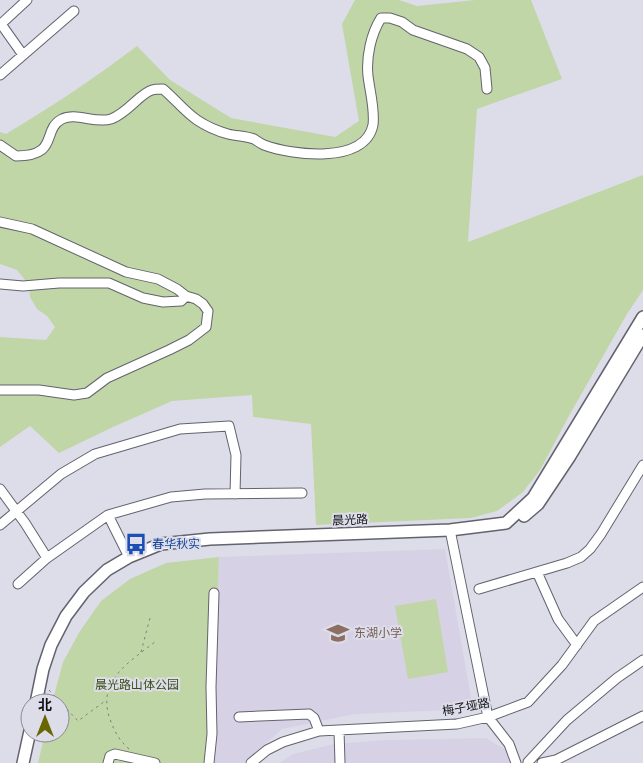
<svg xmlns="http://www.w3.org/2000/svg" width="643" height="763" viewBox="0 0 643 763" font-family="Barlow,'Noto Sans SC',sans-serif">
	<rect width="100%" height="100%" fill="#ddddea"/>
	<!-- education -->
	<path fill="#d7d1e6" d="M445,549L473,709L355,714L282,729L244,763H212L219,557Z
		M486,738L509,752L510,763H279L293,754L334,744L387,740Z"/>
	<!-- green -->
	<path fill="#c0d6a6" d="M355,0H399L417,6L475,0H531L562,79L477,109L468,242L643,175V290L627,314L570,414L540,470L523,492L497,511L471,518L316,525L311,424L253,417L252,395L172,401L113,427L59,453L30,426L0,447V337L46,340L55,327L47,316L37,309L30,297L29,285L17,270L0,264V132L6,134C51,107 95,78 137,46L170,80L231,118L335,137L359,121L342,24Z
		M219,557L212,763H38L45,733H60V703H52L63,662L80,631L101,601L130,579L166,563Z
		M436,599L448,672L408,679L395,606Z"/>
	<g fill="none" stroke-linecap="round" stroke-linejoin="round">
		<!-- minor casing -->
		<g stroke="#62636d" stroke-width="11">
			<path id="minor" d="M23,55L1,24L27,0
				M0,75L74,11
				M0,145L16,156C60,156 41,130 62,119C76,112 95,124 111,119C128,113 139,94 152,90C155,89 160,89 163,89C175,99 184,111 197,120C206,126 217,131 228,134C236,136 246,136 254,139C257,141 260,143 264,145C291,155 365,165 373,125C375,110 370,92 368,76C366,57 371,34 381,18H390L402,22L413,30L467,49L479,57L485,68L487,89
				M0,222L32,229L126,272L158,279L177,289L186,296L196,299L203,304L208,311L206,327L189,340L169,350L107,378L87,393L74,395L39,390H0
				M0,284L23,286L59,283H109L143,298L163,302L181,301L186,296
				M0,489L25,523L47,558
				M108,515L129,557
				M0,525L61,474L95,454L180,429L229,426L236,455L235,494
				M450,530L488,717L509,744L516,763
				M537,572L558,619L577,645
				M18,584L47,558L108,515L171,497L205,494L302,493
				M479,589L567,563L581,557L590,549L601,534L643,465
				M239,717L309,714L314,718L319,731
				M339,730L340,763
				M528,762L567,720L617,678L643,660
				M108,763L110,756L115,754L155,763
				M209,763L212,734L211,687L214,593
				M251,763L267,750L283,742L319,731L457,724L488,717L528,702L562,665L594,621L643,587
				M542,763L556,760L643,716"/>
		</g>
		<!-- major casing -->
		<g stroke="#62636d" stroke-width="14">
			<path id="major" d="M524,516L538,504L570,456L643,335
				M36,703L43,669L51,645L66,616L84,592L107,570L129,557L161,544L210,539L450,530L506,523L533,498L643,317
				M23,763L30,731"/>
		</g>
		<!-- path -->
		<path stroke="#7e7e87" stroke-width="1" stroke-dasharray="2.5 4" stroke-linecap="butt" d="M141,652L150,618
			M49,690L78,721L105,701
			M129,749C119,740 114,731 110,719C96,680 130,662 156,641"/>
		<!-- minor -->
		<use href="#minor" stroke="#fff" stroke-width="9"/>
		<!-- major -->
		<use href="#major" stroke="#fff" stroke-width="11"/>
	</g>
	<!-- icons -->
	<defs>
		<g id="bus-bare" transform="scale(1.725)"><path d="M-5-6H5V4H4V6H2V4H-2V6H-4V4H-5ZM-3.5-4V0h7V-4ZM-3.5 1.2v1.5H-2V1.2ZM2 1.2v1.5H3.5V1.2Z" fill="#1a4fb4" stroke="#ddddea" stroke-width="2.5" paint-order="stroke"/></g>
		<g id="school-bare" transform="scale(1.725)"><path d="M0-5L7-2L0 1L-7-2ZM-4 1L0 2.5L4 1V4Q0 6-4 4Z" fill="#8d6e63" stroke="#ddddea" stroke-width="2.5" paint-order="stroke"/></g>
	</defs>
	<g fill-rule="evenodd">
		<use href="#bus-bare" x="136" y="544"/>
		<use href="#school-bare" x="338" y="633"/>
	</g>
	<g text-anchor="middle" stroke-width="4" stroke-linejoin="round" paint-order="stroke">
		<!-- street labels -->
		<g font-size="12" fill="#111115" stroke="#ddddea">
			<text transform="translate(350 520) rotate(-2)" y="4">晨光路</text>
			<text transform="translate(466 707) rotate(-11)" y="4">梅子垭路</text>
		</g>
		<!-- transit labels -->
		<g font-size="12" fill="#164399" stroke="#ddddea" text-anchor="start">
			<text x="152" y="548">春华秋实</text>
		</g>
		<!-- education labels -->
		<g font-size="12" fill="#785e54" stroke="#ddddea" text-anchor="start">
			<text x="354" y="637">东湖小学</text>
		</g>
		<!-- park labels -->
		<g font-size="12" fill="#395014" stroke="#ddddea">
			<text x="137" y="689">晨光路山体公园</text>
		</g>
	</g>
	<!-- north arrow -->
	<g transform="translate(45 718)"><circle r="24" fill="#ddddea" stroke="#8b8b95"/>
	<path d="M0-4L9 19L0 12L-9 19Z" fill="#676600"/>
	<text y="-8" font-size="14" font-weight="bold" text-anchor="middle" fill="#111115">北</text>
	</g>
</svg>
